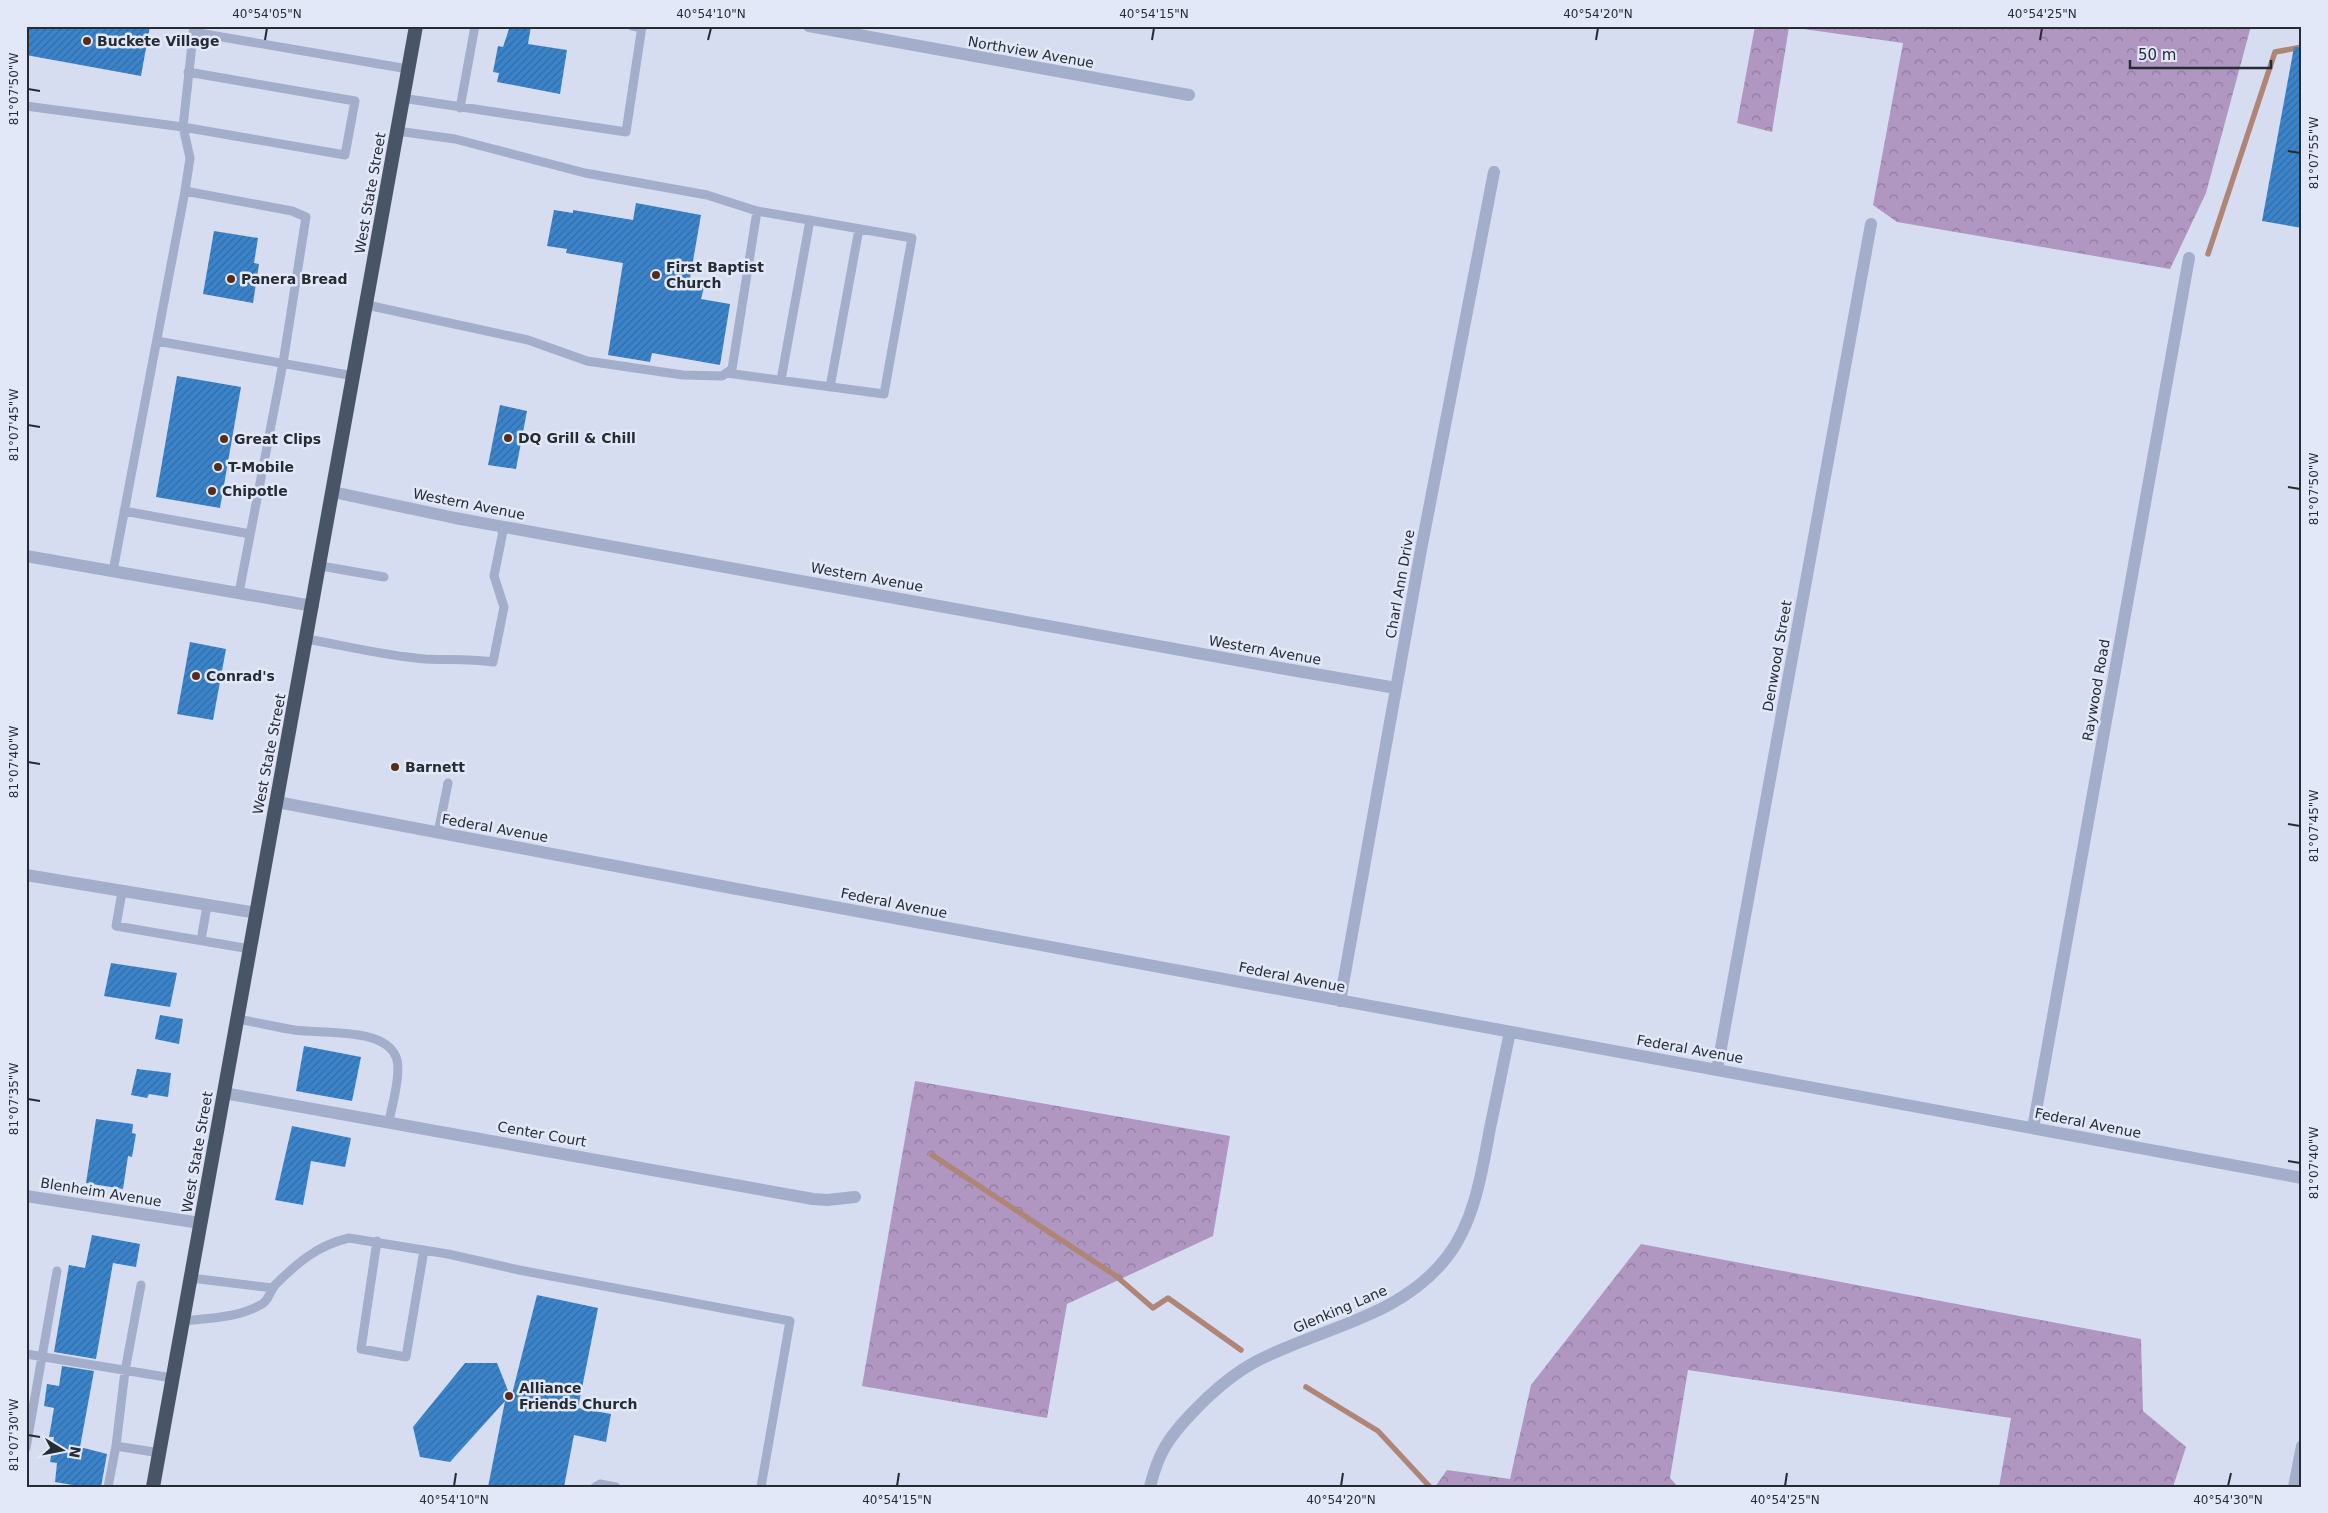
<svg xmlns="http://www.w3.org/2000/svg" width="2328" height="1513" viewBox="0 0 2328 1513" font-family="'DejaVu Sans',sans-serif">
	<defs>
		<pattern id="forest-crowns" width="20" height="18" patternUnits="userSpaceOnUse" patternTransform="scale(1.25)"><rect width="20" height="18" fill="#af97c1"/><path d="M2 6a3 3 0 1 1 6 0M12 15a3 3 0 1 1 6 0" fill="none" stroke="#8e7b9e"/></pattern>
		<pattern id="building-hatch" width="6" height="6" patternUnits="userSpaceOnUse" patternTransform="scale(1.25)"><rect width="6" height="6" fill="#3c84ca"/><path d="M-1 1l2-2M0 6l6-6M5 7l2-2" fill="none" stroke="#326ca5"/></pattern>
	</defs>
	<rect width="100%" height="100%" fill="#d7ddf1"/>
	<!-- forest -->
	<path fill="url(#forest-crowns)" d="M1755,26H2251L2206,193L2170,269L1897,222L1873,205L1903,43L1789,27L1772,132L1737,123Z
		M915,1081L1230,1136L1213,1236L1067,1304L1047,1418L862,1386Z
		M1641,1244L2141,1339L2143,1411L2186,1447L2173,1487H1999L2011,1418L1688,1370L1670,1478L1678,1487H1435L1447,1470L1510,1479L1531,1385Z"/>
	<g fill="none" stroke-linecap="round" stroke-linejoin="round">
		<!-- stream -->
		<path stroke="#af8675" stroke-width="5.5" d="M2208,254L2275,52L2302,47
			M932,1155L1116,1276L1153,1308L1168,1298L1241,1350
			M1306,1387L1378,1431L1430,1487"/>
	</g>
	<!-- building -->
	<path fill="url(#building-hatch)" d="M26,26H150L141,76L26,55Z
		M510,26H531L528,44L567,50L560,94L497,82L499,73L493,72L498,46L503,47Z
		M2294,47H2302V228L2262,221Z
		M636,203L701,215L689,284L704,287L701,299L730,304L720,365L652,353L650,362L608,355L623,263L566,253L567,249L547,246L554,210L573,213V210L633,220Z
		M214,231L258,238L254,263L259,264L253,303L203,294Z
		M177,376L241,387L220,508L156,497Z
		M500,405L527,411L516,469L488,465Z
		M190,642L226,649L213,720L177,714Z
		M111,963L177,973L170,1007L104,996Z
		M160,1015L183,1019L179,1044L155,1039Z
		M304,1046L361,1057L352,1101L296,1091Z
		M137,1069L171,1073L168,1097L149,1094L147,1098L131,1095Z
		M96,1119L133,1124L132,1133L136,1134L132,1157L128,1156L123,1189L86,1183Z
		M292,1126L351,1138L345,1167L311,1161L303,1205L275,1200Z
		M92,1235L140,1244L136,1267L113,1263L96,1359L54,1352L69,1265L85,1268Z
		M537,1295L598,1308L578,1408L611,1414L606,1442L574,1435L564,1487H488L505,1401L450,1462L420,1457L413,1427L465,1363H497L511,1398Z
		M62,1366L94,1371L80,1447L107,1454L101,1487H84L55,1482L57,1463L50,1462L54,1437H49L54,1408L44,1406L47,1384L59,1386Z"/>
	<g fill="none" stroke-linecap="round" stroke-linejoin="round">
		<!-- service -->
		<path stroke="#a3aeca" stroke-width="9" d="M632,26L642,28
			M193,32L408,69
			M188,72L355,101L345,155L183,127L194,26
			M402,98L626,132L642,26
			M26,106L183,127L190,158L185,191L113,571
			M460,108L475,26
			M397,131L455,139L585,173L707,195L757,211L912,238L884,394L726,373
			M185,191L292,211L306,217L283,363L239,593
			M367,305L528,340L587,361L683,375L722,376L732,369L757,211
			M157,341L354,376
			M781,380L810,220
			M830,387L859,229
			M124,511L250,534
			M321,566L384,577
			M307,639C346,646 385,656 425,659C448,660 470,659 493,662L504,607L494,576L504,526
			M438,833L448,783
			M122,892L116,926L250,949
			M201,940L207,906
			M237,1019C256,1022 275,1027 294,1030C321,1034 384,1027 396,1057C402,1071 392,1106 389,1121
			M377,1241L361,1349L406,1357L424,1250
			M191,1278L273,1288
			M141,1285L125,1371L116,1446L160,1453
			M183,1321C208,1318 239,1318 262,1304C269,1300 270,1291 275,1285C297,1263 318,1245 349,1238L448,1254L519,1270L790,1321L761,1487
			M26,1354L172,1378
			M26,1448L57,1271
			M108,1487L116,1446
			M595,1487L600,1484L616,1487"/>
		<!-- minor -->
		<path stroke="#a3aeca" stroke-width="12" d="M809,26L1189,95
			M333,492L455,518L1274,667L1396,688
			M26,556L313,606
			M277,802L737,889L2302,1178
			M26,875L257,913
			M1340,1001L1420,555L1494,172
			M1717,1070L1871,224
			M224,1093L813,1199L827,1200L855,1197
			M2033,1128L2189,258
			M26,1196L200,1223
			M1150,1487C1158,1453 1169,1437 1192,1413C1211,1393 1232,1374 1257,1361C1322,1327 1400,1318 1447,1257C1475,1221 1482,1171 1490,1128C1497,1096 1503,1064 1510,1032
			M2294,1487L2302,1446"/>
		<!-- trunk -->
		<path stroke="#485566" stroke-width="14" d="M153,1487L416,26"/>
	</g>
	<!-- ticks -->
	<path fill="none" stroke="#252c34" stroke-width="2" d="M265,40L267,28M708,40L711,28M1152,40L1154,28M1596,40L1598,28M2040,40L2042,28M28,89L40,91M2288,151L2300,153M28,425L40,427M2288,487L2300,489M28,762L40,764M2288,824L2300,826M28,1099L40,1101M2288,1161L2300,1163M28,1435L40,1437M454,1486L456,1473M897,1486L899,1473M1341,1486L1343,1473M1785,1486L1787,1473M2228,1486L2231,1473"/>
	<!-- markers -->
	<g fill="#572d1a" stroke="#e3e8f9" stroke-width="2">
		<circle cx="87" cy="41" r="5"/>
		<circle cx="656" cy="275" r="5"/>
		<circle cx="231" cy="279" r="5"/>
		<circle cx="508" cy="438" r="5"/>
		<circle cx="224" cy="439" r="5"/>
		<circle cx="218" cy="467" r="5"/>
		<circle cx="212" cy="491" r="5"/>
		<circle cx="196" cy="676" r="5"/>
		<circle cx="395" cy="767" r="5"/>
		<circle cx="509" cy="1396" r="5"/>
	</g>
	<g text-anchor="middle" stroke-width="5" stroke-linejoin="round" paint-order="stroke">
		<!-- poi labels -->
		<g font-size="14" font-weight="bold" fill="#252c34" stroke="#e3e8f9" text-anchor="start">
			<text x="97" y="46">Buckete Village</text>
			<text x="666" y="272">First Baptist<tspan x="666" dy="16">Church</tspan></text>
			<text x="241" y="284">Panera Bread</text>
			<text x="518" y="443">DQ Grill &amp; Chill</text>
			<text x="234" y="444">Great Clips</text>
			<text x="228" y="472">T-Mobile</text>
			<text x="222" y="496">Chipotle</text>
			<text x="206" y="681">Conrad's</text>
			<text x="405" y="772">Barnett</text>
			<text x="519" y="1393">Alliance<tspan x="519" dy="16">Friends Church</tspan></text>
		</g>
		<!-- street labels -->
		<g font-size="14" fill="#252c34" stroke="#e3e8f9">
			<text transform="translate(1031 52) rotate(10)" y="5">Northview Avenue</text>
			<text transform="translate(370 193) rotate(-80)" y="5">West State Street</text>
			<text transform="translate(469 504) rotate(11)" y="5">Western Avenue</text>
			<text transform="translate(867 577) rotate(10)" y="5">Western Avenue</text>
			<text transform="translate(1400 584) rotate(-80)" y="5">Charl Ann Drive</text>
			<text transform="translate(1265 650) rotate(10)" y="5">Western Avenue</text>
			<text transform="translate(1777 656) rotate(-80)" y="5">Denwood Street</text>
			<text transform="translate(2096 690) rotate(-80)" y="5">Raywood Road</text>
			<text transform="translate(269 754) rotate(-79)" y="5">West State Street</text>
			<text transform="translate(495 828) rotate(10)" y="5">Federal Avenue</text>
			<text transform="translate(894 903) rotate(11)" y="5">Federal Avenue</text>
			<text transform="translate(1292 977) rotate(11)" y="5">Federal Avenue</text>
			<text transform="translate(1690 1049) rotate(10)" y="5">Federal Avenue</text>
			<text transform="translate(2088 1123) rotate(11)" y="5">Federal Avenue</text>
			<text transform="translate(542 1134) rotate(10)" y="5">Center Court</text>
			<text transform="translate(197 1152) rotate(-80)" y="5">West State Street</text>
			<text transform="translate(101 1192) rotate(9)" y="5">Blenheim Avenue</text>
			<text transform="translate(1340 1309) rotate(-23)" y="5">Glenking Lane</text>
		</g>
	</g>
	<!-- border -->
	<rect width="2328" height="1513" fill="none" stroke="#e3e8f9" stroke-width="55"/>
	<!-- north arrow -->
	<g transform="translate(62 1450) rotate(100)" stroke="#e3e8f9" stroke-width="4" paint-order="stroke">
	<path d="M0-4L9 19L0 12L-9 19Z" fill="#252c34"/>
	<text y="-8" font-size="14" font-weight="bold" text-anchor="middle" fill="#252c34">N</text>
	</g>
	<!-- scale -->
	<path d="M2130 60v8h141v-8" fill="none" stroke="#252c34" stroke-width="2.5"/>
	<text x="2138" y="60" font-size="15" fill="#252c34" stroke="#e3e8f9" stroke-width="4" paint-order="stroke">50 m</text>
	<rect x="28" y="28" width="2272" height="1458" fill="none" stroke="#252c34" stroke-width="2"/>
	<g font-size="12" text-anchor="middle" fill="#252c34">
		<text x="267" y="18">40°54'05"N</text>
		<text x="711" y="18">40°54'10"N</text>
		<text x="1154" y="18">40°54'15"N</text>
		<text x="1598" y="18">40°54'20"N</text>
		<text x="2042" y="18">40°54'25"N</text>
		<text transform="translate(14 89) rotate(-90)" y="4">81°07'50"W</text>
		<text transform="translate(2314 153) rotate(-90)" y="4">81°07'55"W</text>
		<text transform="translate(14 425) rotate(-90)" y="4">81°07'45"W</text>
		<text transform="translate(2314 489) rotate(-90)" y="4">81°07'50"W</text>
		<text transform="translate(14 762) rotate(-90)" y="4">81°07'40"W</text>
		<text transform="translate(2314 826) rotate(-90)" y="4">81°07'45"W</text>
		<text transform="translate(14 1099) rotate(-90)" y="4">81°07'35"W</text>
		<text transform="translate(2314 1163) rotate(-90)" y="4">81°07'40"W</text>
		<text transform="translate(14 1435) rotate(-90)" y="4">81°07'30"W</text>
		<text x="454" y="1504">40°54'10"N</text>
		<text x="897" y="1504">40°54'15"N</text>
		<text x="1341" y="1504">40°54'20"N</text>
		<text x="1785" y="1504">40°54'25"N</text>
		<text x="2228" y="1504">40°54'30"N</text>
	</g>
</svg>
